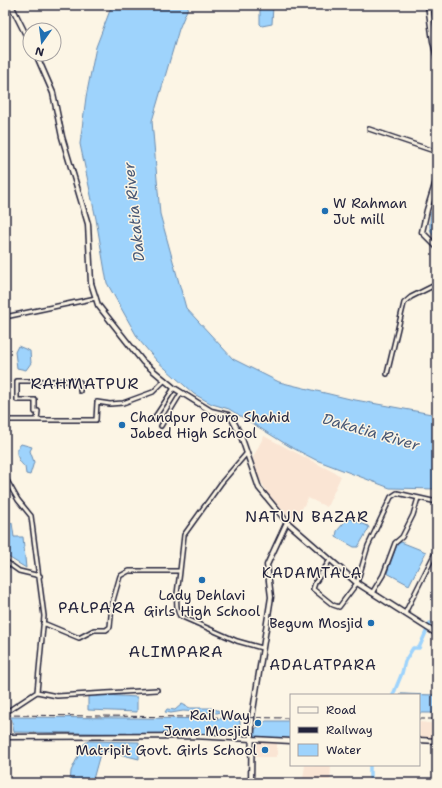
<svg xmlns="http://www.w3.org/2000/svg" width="442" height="788" viewBox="0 0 442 788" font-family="'Shantell Sans',sans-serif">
	<rect width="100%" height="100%" fill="#fcf5e5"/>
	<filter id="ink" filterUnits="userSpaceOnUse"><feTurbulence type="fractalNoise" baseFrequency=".025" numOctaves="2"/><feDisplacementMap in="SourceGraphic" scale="8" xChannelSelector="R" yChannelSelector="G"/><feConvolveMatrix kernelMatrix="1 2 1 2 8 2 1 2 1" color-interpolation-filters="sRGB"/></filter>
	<g filter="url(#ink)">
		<!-- built -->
		<path fill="#fae5d4" d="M264,436L341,476L327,507L308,498L294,523L269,495L257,475L253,457Z
			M419,722L437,724V739L419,738Z
			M254,742H277V757H253Z
			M305,765H331L330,783L303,779Z"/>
		<!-- water -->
		<path fill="#9ed3fc" stroke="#6c8caf" d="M112,5H189L179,29L152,121L160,214L186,308L233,359L279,382L350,399L437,415V489L390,488L316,460L289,446L229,409L212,404L194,394L157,361L139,340L107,283L96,219L80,144L86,97L96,47Z
			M260,5H273L272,24L262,26L260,24Z
			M437,198V240C427,229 430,226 431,212L435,210Z
			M18,346L30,351L31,363L26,370L17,368L15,352Z
			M21,444L32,447L30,451L34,462L30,475L26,474L25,467C20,463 16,456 17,449Z
			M348,518L368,526L369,528L358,547H354L336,537L337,531Z
			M12,523L14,537H23L26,568L5,555V524Z
			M401,542L426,552L409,585L387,573L397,544Z
			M88,694L137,697V712L88,710Z
			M399,694L436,695L437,696V713H419V695Z
			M182,704L190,708H211L220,711L218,713L183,711L171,713L165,712L167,709L175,710Z
			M11,717L240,719V727L235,735L14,732Z
			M266,721H291V739L254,737L255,729Z
			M88,741L139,742V759L103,750L100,754L92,783H70L71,771L84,744Z"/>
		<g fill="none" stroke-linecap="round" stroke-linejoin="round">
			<!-- canal -->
			<path stroke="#9ed3fc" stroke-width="3.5" d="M393,695L402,673L405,661L413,648H419L430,623
				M370,783V765"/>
			<!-- street casing -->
			<g stroke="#22223b" stroke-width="6">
				<path id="street" d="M369,129L437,152
					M5,317L96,298
					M387,374L404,303L411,297L437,284
					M155,417L174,388
					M5,420H96L97,402L110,404L123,403L153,392L165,380
					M37,420L38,411L35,412V400H17V381H74L80,382V391
					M161,426L181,393
					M5,477L18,500L31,516L44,616L37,692L5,713
					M330,560L315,583L313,589L333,605L339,607L357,583L368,546L391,497L397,493L437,502
					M5,561L19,571L40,576
					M180,571C179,584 173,605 180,616L237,641L262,648
					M372,593L383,575L395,543L402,537L413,515L418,498
					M405,613L437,549
					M43,623L79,638L94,630H106L110,627L112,604L120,576L129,571H180L184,535L222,482L246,454
					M37,692L57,696L157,690"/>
			</g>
			<!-- secondary casing -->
			<g stroke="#22223b" stroke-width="7">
				<path id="secondary" d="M11,5L30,43
					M428,5L433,41L437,58
					M36,54L53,93L62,137L88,224L91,283L98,305L143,362L174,388L211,411L228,415L232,419L241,436L259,488L287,522L357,583L437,634
					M437,178L427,210L422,232L437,247
					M5,737L193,736L291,741
					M419,740L437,741
					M251,783L252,717L271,597L267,565L287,522"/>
			</g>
			<!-- street -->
			<use href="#street" stroke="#fcf5e5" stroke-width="3"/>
			<!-- secondary -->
			<use href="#secondary" stroke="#fcf5e5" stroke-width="4"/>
			<!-- rail -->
			<path stroke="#22223b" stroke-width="1" stroke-dasharray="6 3" stroke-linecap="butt" d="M5,715L291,718
				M419,719H437"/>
		</g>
	</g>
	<!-- markers -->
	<g fill="#1f6fb2" stroke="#fcf5e5" stroke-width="1.5">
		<circle cx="325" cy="211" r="4"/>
		<circle cx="122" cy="425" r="4"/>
		<circle cx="202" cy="580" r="4"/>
		<circle cx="371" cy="623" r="4"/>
		<circle cx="258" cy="723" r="4"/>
		<circle cx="265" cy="750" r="4"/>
	</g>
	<g text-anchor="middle" stroke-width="3" stroke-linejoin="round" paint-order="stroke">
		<!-- poi labels -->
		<g font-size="14" fill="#22223b" stroke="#fcf5e5" text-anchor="end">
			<text x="333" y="208" text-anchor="start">W Rahman<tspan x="333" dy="16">Jut mill</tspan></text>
			<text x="130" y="422" text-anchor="start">Chandpur Pouro Shahid<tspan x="130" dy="16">Jabed High School</tspan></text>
			<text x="202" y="600" text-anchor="middle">Lady Dehlavi<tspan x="202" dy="16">Girls High School</tspan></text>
			<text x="363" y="628">Begum Mosjid</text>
			<text x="250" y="720">Rail Way<tspan x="250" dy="16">Jame Mosjid</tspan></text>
			<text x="257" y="755">Matripit Govt. Girls School</text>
		</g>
		<!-- water labels -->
		<g font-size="15" font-style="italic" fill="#475775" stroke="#fcf5e5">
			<text transform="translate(134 212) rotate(-96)" y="5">Dakatia River</text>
			<text transform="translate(371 432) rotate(16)" y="5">Dakatia River</text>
		</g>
		<!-- neighbourhood labels -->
		<g font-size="15" letter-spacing="1" fill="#22223b" stroke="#fcf5e5">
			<text x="312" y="578">KADAMTALA</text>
			<text x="323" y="670">ADALATPARA</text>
		</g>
		<!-- quarter labels -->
		<g font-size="16" letter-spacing="1" fill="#22223b" stroke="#fcf5e5">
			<text x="85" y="389">RAHMATPUR</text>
			<text x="307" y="522">NATUN BAZAR</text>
			<text x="97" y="613">PALPARA</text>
			<text x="176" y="657">ALIMPARA</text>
		</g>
	</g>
	<!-- margin -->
	<rect width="442" height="788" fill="none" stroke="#fcf5e5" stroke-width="20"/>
	<rect x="10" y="10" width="422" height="768" fill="none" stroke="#22223b" stroke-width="1.5" filter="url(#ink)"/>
	<!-- legend -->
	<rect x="290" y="694" width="130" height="72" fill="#fcf5e5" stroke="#a5a1a1"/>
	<rect x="298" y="707" width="20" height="6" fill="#fcf5e5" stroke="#a5a1a1"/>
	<text x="326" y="714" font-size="12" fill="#22223b">Road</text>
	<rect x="298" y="727" width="20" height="6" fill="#22223b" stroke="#a5a1a1"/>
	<text x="326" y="734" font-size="12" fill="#22223b">Railway</text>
	<rect x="298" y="744" width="20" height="12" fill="#9ed3fc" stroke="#a5a1a1"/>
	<text x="326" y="754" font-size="12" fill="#22223b">Water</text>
	<!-- north arrow -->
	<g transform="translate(42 42) rotate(194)"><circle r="19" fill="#fcf5e5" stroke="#a5a1a1"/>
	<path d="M0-3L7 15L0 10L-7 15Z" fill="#1f6fb2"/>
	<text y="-6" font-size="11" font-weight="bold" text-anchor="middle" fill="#22223b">N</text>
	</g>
</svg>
